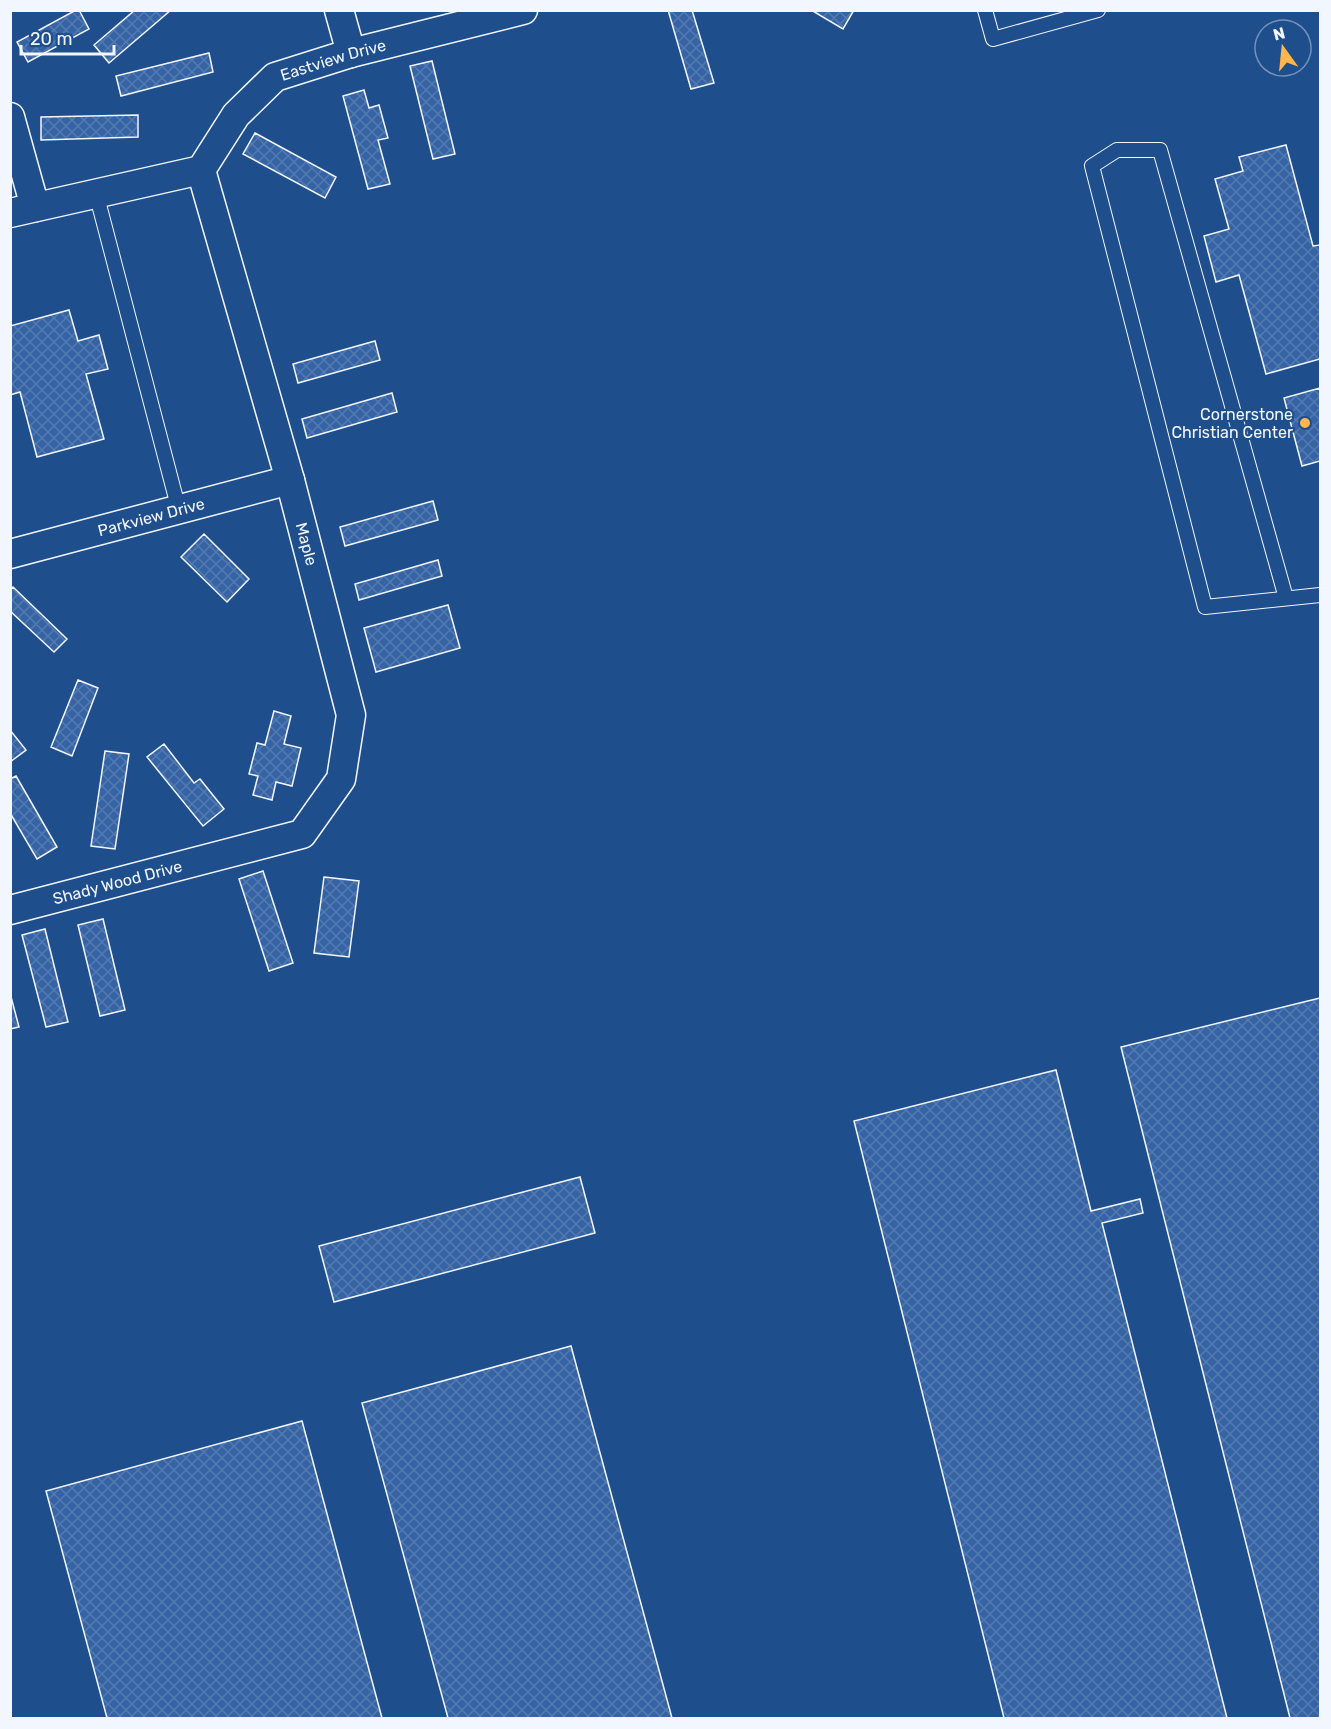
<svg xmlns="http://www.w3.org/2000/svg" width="1331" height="1729" viewBox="0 0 1331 1729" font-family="Rubik,sans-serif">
	<defs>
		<pattern id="building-cross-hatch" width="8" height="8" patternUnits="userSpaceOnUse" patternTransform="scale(1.5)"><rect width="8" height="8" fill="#3563a3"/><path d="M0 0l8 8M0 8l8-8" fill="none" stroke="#537ab1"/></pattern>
	</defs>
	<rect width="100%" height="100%" fill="#1f4e8c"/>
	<!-- building -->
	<path fill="url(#building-cross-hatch)" stroke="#f2f6ff" stroke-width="1.5" d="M76,10H79L89,29L28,62L17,42Z
		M135,10H171L109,63L94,45Z
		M668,10H692L714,83L691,89Z
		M811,10H854L843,29Z
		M209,53L213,72L121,96L116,76Z
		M432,61L455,154L433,159L410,66Z
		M364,90L369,108L379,105L388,138L378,140L390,184L368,189L343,96Z
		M138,115V137L41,140V117Z
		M255,133L336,177L325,198L243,154Z
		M1286,145L1313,246L1320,245V359L1266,374L1239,275L1216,282L1204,236L1229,229L1215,179L1243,171L1239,157Z
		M69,310L78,341L99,335L108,369L86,374L104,439L37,457L20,392L10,395V326Z
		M375,341L380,360L298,383L293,364Z
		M1320,388V461L1302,466L1284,398Z
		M392,393L397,412L307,438L302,419Z
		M433,501L438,520L345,546L340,527Z
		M204,534L249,579L227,602L181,557Z
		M438,560L442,576L359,600L355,584Z
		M13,587L67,639L54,652L10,611V590Z
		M448,605L460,648L376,672L364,628Z
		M78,680L98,688L72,756L51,747Z
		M274,711L291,716L284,744L301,748L292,786L276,782L272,800L253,795L258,776L249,774L257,743L265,745Z
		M10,730L26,750L10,762Z
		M164,744L194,783L200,779L224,809L203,826L147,757Z
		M105,751L129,754L115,849L91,846Z
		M16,776L57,847L37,859L10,813V779Z
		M263,871L293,963L269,971L239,879Z
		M324,877L359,881L349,957L314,953Z
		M103,919L125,1010L100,1016L78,925Z
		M45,929L68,1022L46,1027L22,935Z
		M10,993L19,1027L10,1029Z
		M1320,998V1718H1290L1121,1047Z
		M1056,1070L1091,1211L1140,1199L1143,1213L1102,1223L1227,1718H1004L854,1121Z
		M580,1177L595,1233L334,1302L319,1246Z
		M571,1346L672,1718H448L362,1403Z
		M302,1421L382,1718H107L46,1491Z"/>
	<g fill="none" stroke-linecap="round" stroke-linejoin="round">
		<!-- service casing -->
		<g stroke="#f2f6ff" stroke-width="16">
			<path id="service" d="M985,10L993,39L1098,10
				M96,193L179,510
				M1286,598L1160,150H1117L1092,166L1205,607L1320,595"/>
		</g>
		<!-- minor casing -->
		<g stroke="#f2f6ff" stroke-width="31">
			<g id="minor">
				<path d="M339,10L351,53"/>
				<path d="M10,117L35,207"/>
				<path id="s1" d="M10,213L201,170L236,115L275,77L351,53L523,10"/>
				<path id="s2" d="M10,554L290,480"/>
				<path id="s3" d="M10,910L302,834L341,779L351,715L290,480L201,170"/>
			</g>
		</g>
		<!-- service -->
		<use href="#service" stroke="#1f4e8c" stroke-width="14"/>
		<!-- minor -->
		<use href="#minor" stroke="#1f4e8c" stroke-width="28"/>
	</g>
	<!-- markers -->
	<circle fill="#ffb74d" stroke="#1f4e8c" stroke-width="2" cx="1305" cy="423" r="6"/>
	<g text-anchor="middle" stroke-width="4.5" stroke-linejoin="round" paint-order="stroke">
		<!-- street labels -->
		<g font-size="16" fill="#f2f6ff" stroke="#1f4e8c">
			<text dy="6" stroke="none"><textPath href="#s1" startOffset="376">Eastview Drive</textPath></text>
			<text dy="6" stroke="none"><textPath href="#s2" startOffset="146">Parkview Drive</textPath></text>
			<text transform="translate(307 544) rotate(75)" y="6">Maple</text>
			<text dy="6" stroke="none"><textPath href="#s3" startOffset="111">Shady Wood Drive</textPath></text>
		</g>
		<!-- poi labels -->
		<g font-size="16" fill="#f2f6ff" stroke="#1f4e8c" text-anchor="end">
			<text x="1293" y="420">Cornerstone<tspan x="1293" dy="18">Christian Center</tspan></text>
		</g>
	</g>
	<!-- border -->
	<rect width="1331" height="1729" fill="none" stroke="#f2f6ff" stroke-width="24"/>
	<!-- north arrow -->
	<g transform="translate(1283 48) rotate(345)"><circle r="28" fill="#1f4e8c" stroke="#7391ba" stroke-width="1.5"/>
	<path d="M0-4.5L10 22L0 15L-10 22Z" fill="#ffb74d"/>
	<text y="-9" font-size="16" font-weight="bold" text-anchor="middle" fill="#f2f6ff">N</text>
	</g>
	<!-- scale -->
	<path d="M21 45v9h93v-9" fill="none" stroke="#f2f6ff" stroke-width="3"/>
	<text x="30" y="45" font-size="18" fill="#f2f6ff" stroke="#1f4e8c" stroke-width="4.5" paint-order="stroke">20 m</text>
</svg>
